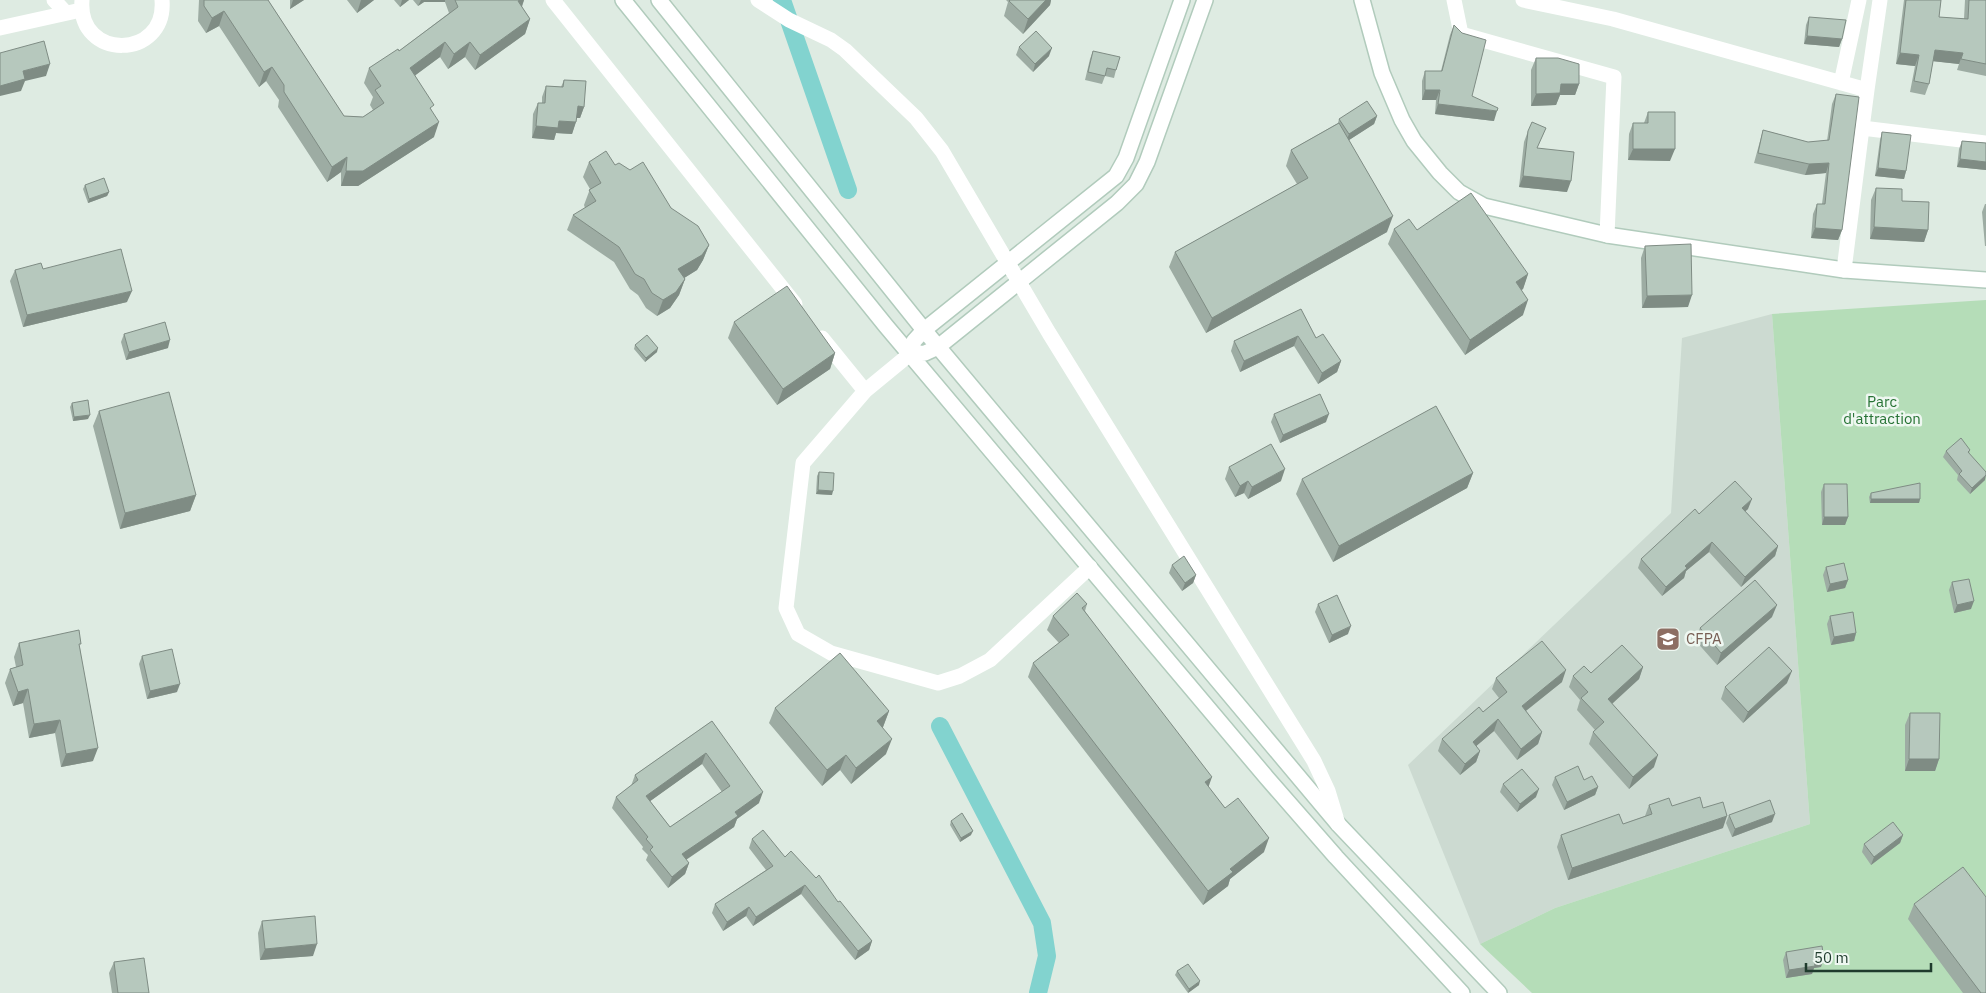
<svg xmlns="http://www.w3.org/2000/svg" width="1986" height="993" viewBox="0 0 1986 993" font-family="'IBM Plex Sans',sans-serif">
	<rect width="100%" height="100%" fill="#deebe2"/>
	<!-- built -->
	<path fill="#ccdad1" d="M1772,314L1810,824L1555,908L1480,944L1408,765L1671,513L1682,338Z"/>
	<!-- green -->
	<path fill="#b5ddb8" d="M1986,300V993H1532L1480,944L1555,908L1810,824L1772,314Z"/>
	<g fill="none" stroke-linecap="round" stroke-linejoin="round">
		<!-- canal -->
		<path stroke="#82d3cf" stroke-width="18" d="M782,0L848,190
			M940,726L1042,923L1047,956L1038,993"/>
		<!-- secondary casing -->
		<g stroke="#b1cbbc" stroke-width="18">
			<path id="secondary" d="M623,0L886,326L1267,778L1336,857L1462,993
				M659,0L924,330L1338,824L1499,993
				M1182,0L1126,158L1116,176L924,330L914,341L910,354L925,353L938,347L1117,203L1136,184L1147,162L1205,0
				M1362,0L1382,73L1402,120L1414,141L1440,173L1459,192L1484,206L1607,235L1844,270L1986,280"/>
		</g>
		<!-- street -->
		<path stroke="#fff" stroke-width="15" d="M54,0L66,13
			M82,0C77,61 167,60 162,0
			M553,0L795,304
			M758,0L789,20L831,40L845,50L916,118L942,151L1049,333L1314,761L1328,791L1338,824
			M1454,0L1461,34L1614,77L1607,235
			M1523,0L1613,19L1867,90L1862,128L1986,143
			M0,28L81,10
			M1841,83L1859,0
			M1867,90L1880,0
			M1844,270L1862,128
			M822,338L865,391
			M910,354L865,391L803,463L786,608L798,634L831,653L938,683L960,676L990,660L1090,567"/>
		<!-- secondary -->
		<use href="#secondary" stroke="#fff" stroke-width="15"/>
	</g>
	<!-- wall -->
	<path fill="#9daca3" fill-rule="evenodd" d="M199,0H268L344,116L363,117L373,110L370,105L373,97L364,83L369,68L399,51L449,13L445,2H424L418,6L413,0H524L522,7L530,19L525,34L475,70L465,57L448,69L440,57L415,75L432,111L434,137L358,186H341V172L327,182L278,107L279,100L266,81L259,87L219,26L206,33L198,21Z
		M290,0H304L290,9Z
		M347,0H374L357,13Z
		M394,0H409L400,7Z
		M1006,0H1051L1050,5L1023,34L1004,16L1008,2Z
		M1904,0H1941L1939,17L1964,19L1965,0H1986V76L1957,70L1959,64L1933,61L1929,84L1925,95L1910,92L1915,66L1896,64Z
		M1809,17L1842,39L1839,47L1804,44L1806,25Z
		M1454,25L1472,96L1494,121L1435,114L1436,100H1422V81L1425,71H1441L1450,35Z
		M1019,47L1049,56L1033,72L1016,55Z
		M1093,51L1116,70L1114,78L1105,76L1102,84L1085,80L1090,59Z
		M1536,58L1579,84L1575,95H1560L1556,105L1531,106V70Z
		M564,80L584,107L580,118H577L572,134L556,133L554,140L532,138L533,114L538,103H542V97L546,86L561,87Z
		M1836,94L1842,230L1838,240L1811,238L1813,214L1817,204H1822L1826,173L1805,175L1754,163L1763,130L1808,142L1827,141L1832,104Z
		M1648,112L1670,161L1628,160L1629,134L1633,123H1644Z
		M1377,116L1374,124L1349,140L1387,232L1206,333L1169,267L1175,252L1297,184L1286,166L1291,150L1338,123L1339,119Z
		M1546,128L1537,148L1567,192L1519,187L1524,142L1528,131Z
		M1882,132L1906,171L1904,179L1875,176L1880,140Z
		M1962,141L1986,143V170L1957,167L1959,149Z
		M589,162L615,165L671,208L709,245L703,260L697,270L684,278L685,279L679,295L670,308L657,316L646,308L638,295L630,289L614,262L567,230L573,215L585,208L584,205L590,189L583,177Z
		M85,185L109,192L107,196L88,203L83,189Z
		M1876,188L1902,201L1928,230L1924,242L1870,239L1871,200Z
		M1985,204H1986V246H1985L1982,212Z
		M1394,229L1417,230L1528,274L1523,289L1521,290L1523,315L1465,355L1388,244Z
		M1645,246L1688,307L1642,308L1641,258Z
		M43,269L127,302L23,327L10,281L15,270Z
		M1301,309L1316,338L1341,361L1337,372L1318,384L1294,346L1240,372L1231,351L1234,341Z
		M734,322L835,353L830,369L777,405L728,338Z
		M124,334L168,348L126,360L121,342Z
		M635,345L657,352L645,362L634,349Z
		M72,403L88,419L73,421L70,407Z
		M99,411L196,495L190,511L120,529L93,426Z
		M1274,414L1326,422L1280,443L1271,422Z
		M1970,450L1969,454L1985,480L1970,494L1957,480L1958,475L1943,457L1946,451Z
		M1229,467L1281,481L1248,499L1244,493L1235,497L1225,479Z
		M819,472L832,495L816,494L817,476Z
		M1473,473L1467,488L1333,562L1296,494L1302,479Z
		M1824,484L1848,517L1845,525H1822L1821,492Z
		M1871,493L1920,499L1919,503H1870L1869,497Z
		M1748,509L1745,511L1778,546L1775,556L1741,587L1709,552L1686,571L1684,578L1662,596L1638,568L1641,559L1699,514Z
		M1172,565L1196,575L1193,583L1182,591L1169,573Z
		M1826,567L1848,580L1845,588L1827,592L1823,575Z
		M1952,582L1971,609L1954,613L1949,590Z
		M1087,604L1085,611L1208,787L1225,808L1264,852L1230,879L1228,886L1203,905L1028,677L1033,663L1059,643L1047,630L1053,616Z
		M1318,604L1348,634L1329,643L1315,612Z
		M1830,616L1856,633L1854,641L1831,645L1827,624Z
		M1772,617L1717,665L1695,640L1700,628Z
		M19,643L80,648L93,761L61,767L55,733L29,738L23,703L13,706L5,683L10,669L16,667L14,657Z
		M142,656L177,692L147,699L139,664Z
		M1643,667L1639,679L1612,704L1654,767L1629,789L1589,744L1593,732L1595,730L1577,710L1580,700L1569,687L1573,676Z
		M1496,678L1562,682L1526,711L1542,732L1538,744L1517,760L1494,731L1476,746L1480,751L1476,762L1460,775L1438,751L1442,739L1483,712L1499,698L1492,689Z
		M1787,683L1743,723L1721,699L1725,687Z
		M775,708L889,711L883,727L886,754L851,784L840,770L822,786L769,723Z
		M1910,713L1939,759L1935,771H1905V725Z
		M712,721L759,803L737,819L734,827L686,860L689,863L685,874L668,888L646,860L648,855L642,849L643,847L612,808L616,797L631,786L635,775ZM702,764L722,792L670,827L650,801Z
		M1555,777L1584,780L1598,787L1595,795L1564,810L1552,785Z
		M1503,784L1536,797L1517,812L1500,792Z
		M1649,805L1703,808L1723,828L1568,880L1557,847L1561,835L1623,824L1645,816Z
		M1729,815L1772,822L1732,837L1726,823Z
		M951,821L971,835L960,842L950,825Z
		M1903,835L1900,843L1871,865L1862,852L1864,844Z
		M752,839L785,857L838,902L872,941L869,950L855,960L801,894L753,926L746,916L723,931L712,913L715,904L766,870L749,848Z
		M1914,904L1986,993H1963L1908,919Z
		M262,921L313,956L260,960L258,933Z
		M1786,952L1821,967L1814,968L1812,974L1786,978L1783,960Z
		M114,962L149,993H112L109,973Z
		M1177,971L1199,985L1188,993L1175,975Z"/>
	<!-- shaded-wall -->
	<path fill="#7f8c84" d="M293,0H304L290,9Z
		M361,0H374L357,13Z
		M402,0H409L400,7Z
		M421,0H445V2H424L418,6Z
		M520,0H524L520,11L518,1Z
		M1046,0H1051L1050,5L1023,34L1028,19Z
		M224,11L219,26L206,33L212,18Z
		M530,19L525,34L475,70L480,55Z
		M1807,36L1842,39L1839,47L1804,44Z
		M445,42L440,57L405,83L410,68Z
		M470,42L465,57L448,69L454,54Z
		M1052,48L1049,56L1033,72L1035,64Z
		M1935,50L1963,53L1959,64L1931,61Z
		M1900,53L1919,55L1915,66L1896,64Z
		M50,64L46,76L25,81L21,91L0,96V86L23,71Z
		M272,67L266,81L259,87L264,72Z
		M1561,84H1579L1575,95H1560L1556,105L1531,106L1536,94Z
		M1425,90H1440L1436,100H1422Z
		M1438,104L1497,111L1494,121L1435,114Z
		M578,106L584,107L580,118H573Z
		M1377,116L1374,124L1346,142L1349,134Z
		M559,121L576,122L572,134L556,133L554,140L532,138L536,126Z
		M439,122L434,137L358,186H341L346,171Z
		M1633,149H1675L1670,161L1628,160Z
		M347,157L341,172L327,182L332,167Z
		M1960,159L1986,162V170L1957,167Z
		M1829,163L1826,173L1805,175L1809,164Z
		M1878,168L1906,171L1904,179L1875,176Z
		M1523,176L1571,181L1567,192L1519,187Z
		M109,192L107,196L88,203L89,199Z
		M1393,216L1387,232L1206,333L1212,318Z
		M1874,227L1928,230L1924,242L1870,239Z
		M1815,228L1842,230L1838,240L1811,238Z
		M709,245L703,260L697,270L673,285L678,269Z
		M1528,274L1523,289L1511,297L1516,282Z
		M685,279L679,295L670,308L657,316L663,300Z
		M132,291L127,302L23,327L27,315Z
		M1692,295L1688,307L1642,308L1647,296Z
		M1528,300L1523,315L1465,355L1470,340Z
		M1298,336L1294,346L1240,372L1244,361Z
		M170,340L168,348L126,360L129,352Z
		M658,348L657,352L645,362L646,358Z
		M835,353L830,369L777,405L783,389Z
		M1341,361L1337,372L1318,384L1322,373Z
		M1329,414L1326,422L1280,443L1283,435Z
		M90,415L88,419L73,421L74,417Z
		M1285,469L1281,481L1248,499L1252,487Z
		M1473,473L1467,488L1333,562L1339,546Z
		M1986,475L1985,480L1970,494L1972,488Z
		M1248,481L1244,493L1235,497L1240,486Z
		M818,490L833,491L832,495L816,494Z
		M196,495L190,511L120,529L125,513Z
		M1752,499L1748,509L1739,517L1742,508Z
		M1871,499H1920L1919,503H1870Z
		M1824,517H1848L1845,525H1822Z
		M1712,542L1709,552L1686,571L1684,578L1662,596L1666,587L1685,566Z
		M1778,546L1775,556L1741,587L1745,577Z
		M1196,575L1193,583L1182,591L1185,583Z
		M1848,580L1845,588L1827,592L1830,584Z
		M1974,601L1971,609L1954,613L1957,605Z
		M1777,605L1772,617L1717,665L1721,653Z
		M1351,626L1348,634L1329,643L1332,635Z
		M1856,633L1854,641L1831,645L1834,637Z
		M1643,667L1639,679L1604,711L1608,699Z
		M1566,670L1562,682L1518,717L1522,706Z
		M1792,671L1787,683L1743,723L1748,712Z
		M180,684L177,692L147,699L150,691Z
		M28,689L23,703L13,706L18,692Z
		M889,711L883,727L872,737L877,721Z
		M1498,719L1494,731L1468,753L1473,742Z
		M60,720L55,733L29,738L34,724Z
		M1542,732L1538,744L1517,760L1521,749Z
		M892,739L886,754L851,784L856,768Z
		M98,748L93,761L61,767L66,754Z
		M1480,751L1476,762L1460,775L1465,764Z
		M706,753L702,764L642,807L646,796Z
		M846,755L840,770L822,786L827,770Z
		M1658,755L1654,767L1629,789L1633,777Z
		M1909,759H1939L1935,771H1905Z
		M1212,777L1207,791L1205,782Z
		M1598,787L1595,795L1564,810L1567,802Z
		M1539,789L1536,797L1517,812L1520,804Z
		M763,792L759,803L737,819L734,827L678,865L682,854L735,812Z
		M1775,814L1772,822L1732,837L1735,829Z
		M1727,816L1723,828L1568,880L1572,868Z
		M973,831L971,835L960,842L961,838Z
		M1903,835L1900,843L1871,865L1874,857Z
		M1269,838L1264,852L1230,879L1228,886L1203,905L1208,891L1230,869Z
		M689,863L685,874L668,888L672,877Z
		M805,885L801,894L753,926L756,917Z
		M749,907L746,916L723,931L727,922Z
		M872,941L869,950L855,960L858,951Z
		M317,944L313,956L260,960L265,949Z
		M1824,959L1821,967L1814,968L1812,974L1786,978L1789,970L1814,960Z
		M1200,981L1199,985L1188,993L1189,989Z"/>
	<!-- building -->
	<path fill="#b6c8bd" stroke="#7f8c84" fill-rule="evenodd" d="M204,0H268L344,116L363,117L384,103L375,90L381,86L369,68L398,49L399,51L458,7L455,0H520L518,1L530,19L480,55L470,42L454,54L445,42L410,68L434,105L430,108L439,122L363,171H346L347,157L332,167L284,92V85L272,67L264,72L224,11L212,18L204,6Z
		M1010,0H1046L1028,19L1009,1Z
		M1906,0H1941L1939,17L1968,19L1969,0H1986V64L1961,59L1963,53L1935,50L1929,84L1914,81L1919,55L1900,53Z
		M1809,17L1846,20L1842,39L1807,36Z
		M1454,25L1462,33L1486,40L1472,96L1498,108L1497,111L1438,104L1440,90H1425V71H1442Z
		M1036,31L1052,48L1035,64L1019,47Z
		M44,41L50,64L23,71L25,79L0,86V53Z
		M1093,51L1120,57L1116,70L1107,68L1105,76L1088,72Z
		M1536,58H1558L1579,64V84H1561L1560,93L1536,94Z
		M564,80L586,81L584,107L578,106L576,122L559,121L558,128L536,126L538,103H545L546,86L563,87Z
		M1836,94L1859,97L1842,230L1815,228L1817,204H1825L1829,163L1809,164L1758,153L1763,130L1808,142L1829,140Z
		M1367,101L1377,116L1349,134L1339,119Z
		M1648,112H1675V149H1633V123H1648Z
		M1532,122L1546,128L1537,148L1574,152L1571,181L1523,176L1528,131Z
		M1339,123L1393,216L1212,318L1175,252L1308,178L1291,150Z
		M1882,132L1911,135L1906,171L1878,168Z
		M1962,141L1986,143V162L1960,159Z
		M606,151L615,165L619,163L630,170L643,162L671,208L698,226L709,245L702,255L678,269L685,279L676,292L663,300L652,293L644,279L635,274L619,247L573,215L596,201L589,190L601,183L589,162Z
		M104,178L109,192L89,199L85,185Z
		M1876,188L1902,189V201L1929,202L1928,230L1874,227Z
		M1471,193L1528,274L1516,282L1528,300L1470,340L1394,229L1409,219L1417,230Z
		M1691,244L1692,295L1647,296L1645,246Z
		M121,249L132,291L27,315L15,270L41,263L43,269Z
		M787,286L835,353L783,389L734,322Z
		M1301,309L1316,338L1323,334L1341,361L1322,373L1298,336L1244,361L1234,341Z
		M165,322L170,340L129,352L124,334Z
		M647,335L658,348L646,358L635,345Z
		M169,392L196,495L125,513L99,411Z
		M1320,394L1329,414L1283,435L1274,414Z
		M88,400L90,415L74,417L72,403Z
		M1436,406L1473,473L1339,546L1302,479Z
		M1961,438L1970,450L1968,452L1986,472V475L1972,488L1959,474L1962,471L1946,451Z
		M1271,444L1285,469L1252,487L1248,481L1240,486L1229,467Z
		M819,472L834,473L833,491L818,490Z
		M1735,481L1752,499L1742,508L1778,546L1745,577L1712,542L1685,566L1687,568L1666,587L1641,559L1695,509L1699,514Z
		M1920,483V499H1871V493Z
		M1824,484H1847L1848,517H1824Z
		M1184,556L1196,575L1185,583L1172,565Z
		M1844,563L1848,580L1830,584L1826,567Z
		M1969,579L1974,601L1957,605L1952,582Z
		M1755,580L1777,605L1721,653L1700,628Z
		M1077,593L1087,604L1082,608L1212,777L1205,782L1225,808L1238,798L1269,838L1230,869L1233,872L1208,891L1033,663L1069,635L1053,616Z
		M1337,595L1351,626L1332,635L1318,604Z
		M1853,612L1856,633L1834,637L1830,616Z
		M79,630L81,644H79L98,748L66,754L60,720L34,724L28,689L18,692L10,669L23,665L19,643Z
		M1542,641L1566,670L1522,706L1542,732L1521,749L1498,719L1473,742L1480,751L1465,764L1442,739L1479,707L1483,712L1507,692L1496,678Z
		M1622,645L1643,667L1608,699L1658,755L1633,777L1593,732L1604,722L1581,698L1588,692L1573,676L1584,666L1591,673Z
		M1769,647L1792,671L1748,712L1725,687Z
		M172,649L180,684L150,691L142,656Z
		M840,653L889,711L877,721L892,739L856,768L846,755L827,770L775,708Z
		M1910,713H1940L1939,759H1909Z
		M712,721L763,792L735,812L738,816L682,854L689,863L672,877L650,850L653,847L646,839L648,837L616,797L638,780L635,775ZM706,753L730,786L670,827L646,796Z
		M1578,766L1584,780L1592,776L1598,787L1567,802L1555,777Z
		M1522,769L1539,789L1520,804L1503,784Z
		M1700,797L1703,808L1723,802L1727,816L1572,868L1561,835L1619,814L1623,824L1652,814L1649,805L1669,798L1672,806Z
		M1770,800L1775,814L1735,829L1729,815Z
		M962,813L973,831L961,838L951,821Z
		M1893,822L1903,835L1874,857L1864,844Z
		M763,830L785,857L791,851L816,878L819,875L838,902L840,901L872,941L858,951L805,885L756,917L749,907L727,922L715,904L773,866L752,839Z
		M1963,867L1986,897V993H1981L1914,904Z
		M315,916L317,944L265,949L262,921Z
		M1822,946L1824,959L1814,960L1815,966L1789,970L1786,952Z
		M144,958L149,993H118L114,962Z
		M1188,964L1200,981L1189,989L1177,971Z"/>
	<!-- icons -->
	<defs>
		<g id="university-square" transform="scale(1.25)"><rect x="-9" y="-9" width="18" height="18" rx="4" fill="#8d6e63" stroke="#eef7f1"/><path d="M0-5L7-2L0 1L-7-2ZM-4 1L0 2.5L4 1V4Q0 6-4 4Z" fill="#fff"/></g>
	</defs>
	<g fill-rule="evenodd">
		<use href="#university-square" x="1668" y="639"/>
	</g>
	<g text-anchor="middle" stroke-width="5" stroke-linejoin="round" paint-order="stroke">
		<!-- park labels -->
		<g font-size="15" fill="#277335" stroke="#eef7f1">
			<text x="1882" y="407">Parc<tspan x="1882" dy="17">d'attraction</tspan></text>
		</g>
		<!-- education labels -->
		<g font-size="15" fill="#785e54" stroke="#eef7f1" text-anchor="start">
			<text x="1686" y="644">CFPA</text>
		</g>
	</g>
	<!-- scale -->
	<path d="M1806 963v8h125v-8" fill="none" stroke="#1f3b2d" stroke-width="2.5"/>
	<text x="1814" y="963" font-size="15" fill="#1f3b2d" stroke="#eef7f1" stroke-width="4" paint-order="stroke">50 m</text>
</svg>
